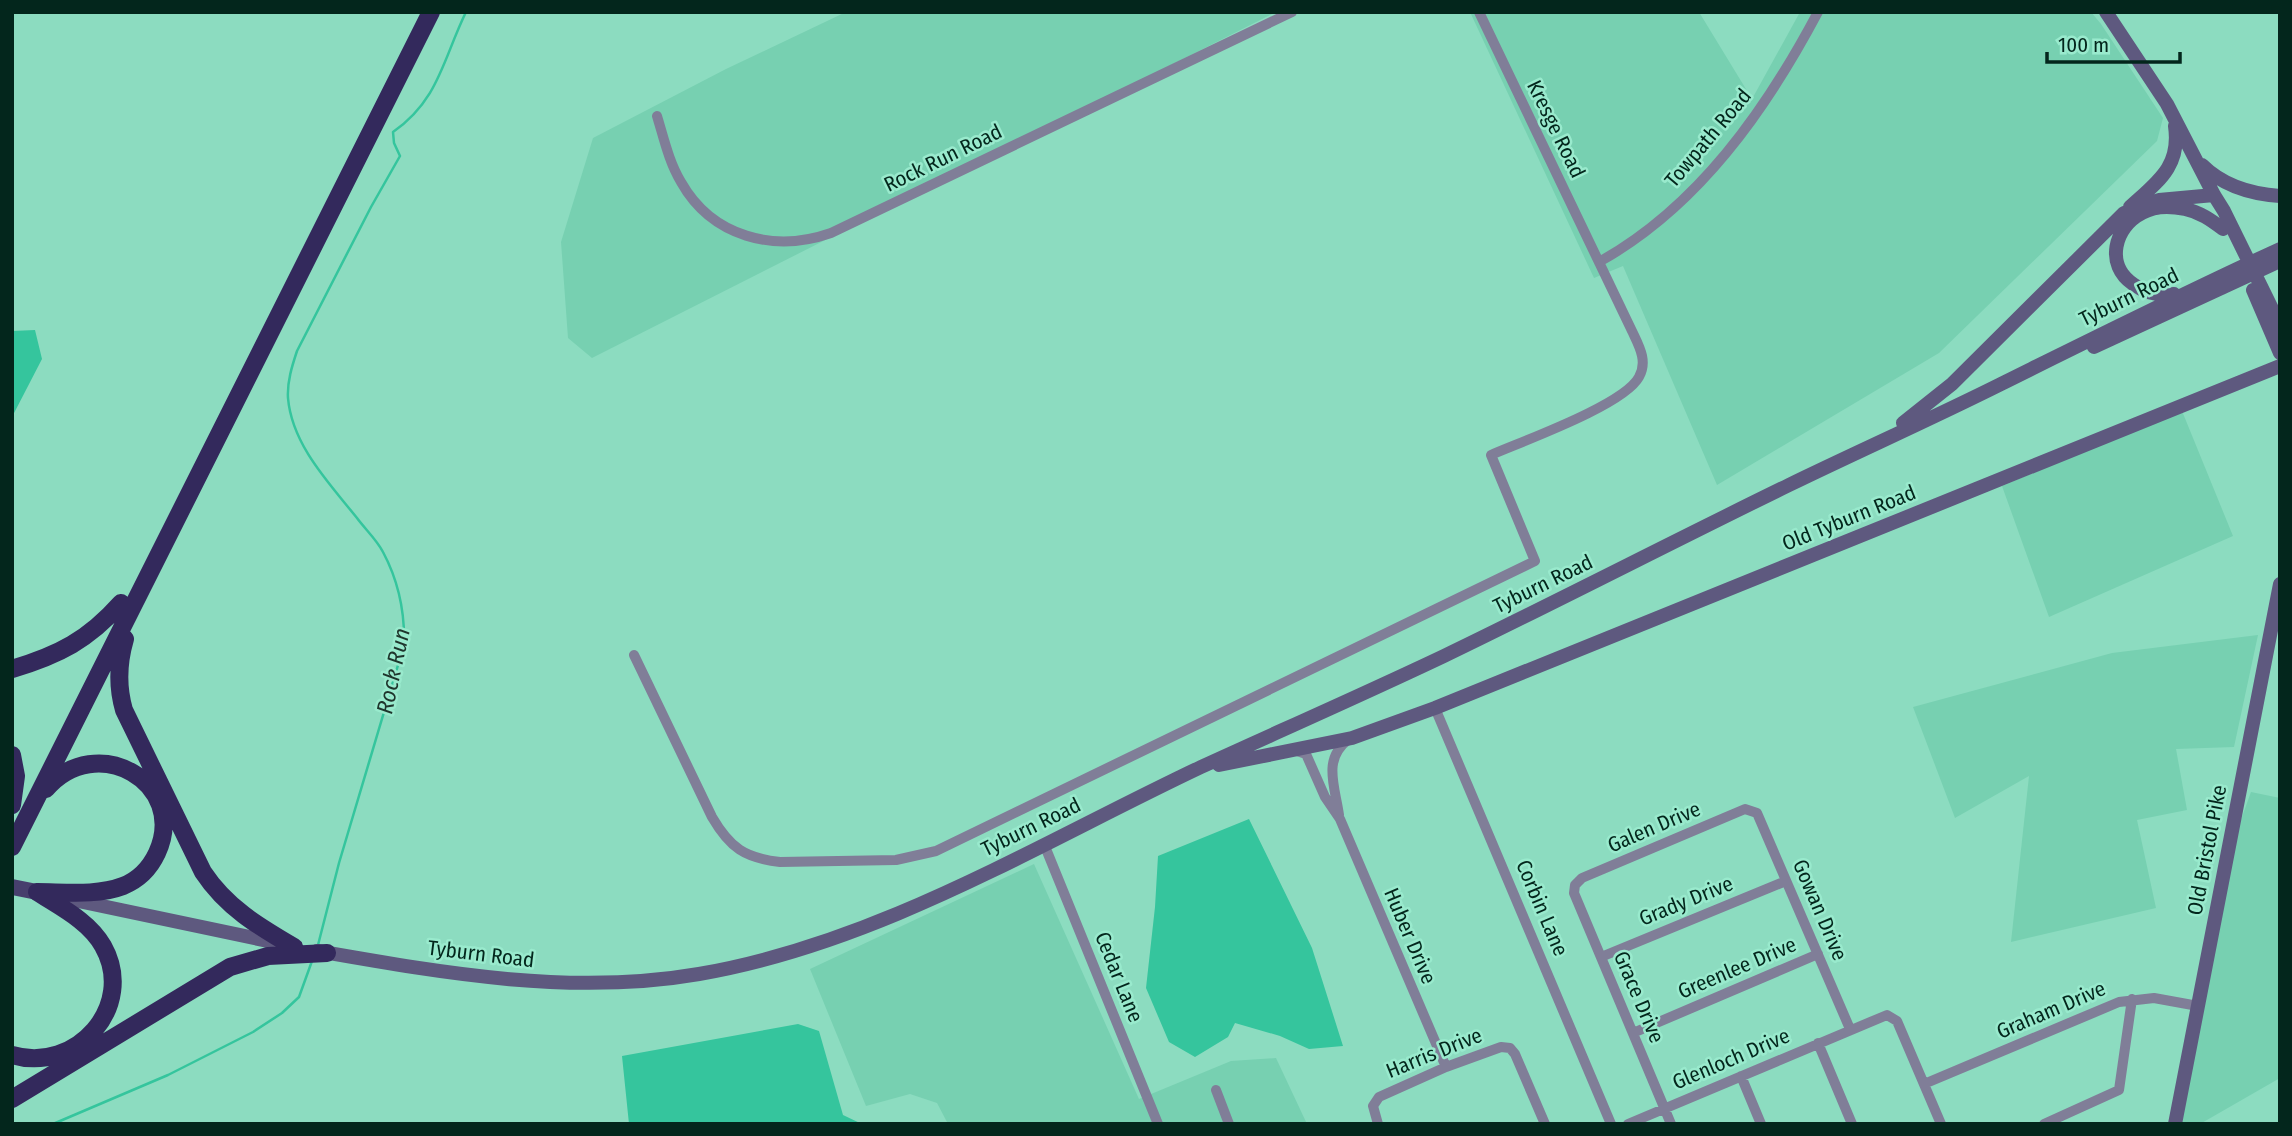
<svg xmlns="http://www.w3.org/2000/svg" width="2292" height="1136" viewBox="0 0 2292 1136" font-family="'Fira Sans Condensed',sans-serif">
	<rect width="100%" height="100%" fill="#8cdcc0"/>
	<!-- built -->
	<path fill="#77d0b1" d="M846,12H1276L592,358L568,338L561,242L593,138L726,69Z
		M1470,12H1699L1752,99L1800,12H2091L2101,24L2163,118L2157,141L1939,353L1717,485L1623,266L1594,278Z
		M2182,411L2233,536L2049,617L2002,486Z
		M2258,635L2234,747L2176,749L2187,810L2137,820L2156,908L2011,942L2029,776L1955,818L1913,707L2112,653Z
		M2251,792L2280,798V1078L2200,1124H2180L2214,894Z
		M1034,864L1139,1099L1231,1061L1276,1058L1307,1124H948L937,1103L910,1094L866,1106L810,969Z"/>
	<!-- water -->
	<path fill="#35c59d" d="M35,330L42,359L12,417V331Z
		M1249,819L1312,948L1343,1046L1309,1049L1280,1036L1235,1023L1228,1037L1195,1057L1169,1042L1146,988L1155,907L1158,856Z
		M798,1024L819,1031L843,1115L862,1124H629L622,1056Z"/>
	<g fill="none" stroke-linecap="round" stroke-linejoin="round">
		<!-- stream -->
		<path stroke="#35c59d" stroke-width="2.5" d="M318,945L339,863L404,645C405,612 399,582 383,552C377,540 365,529 357,518C329,483 292,445 288,398C287,382 292,366 297,351L371,207L400,156L394,143L393,132C439,100 443,59 466,12
			M53,1124L168,1075L253,1032L282,1013L299,997L312,961"/>
		<!-- street -->
		<path stroke="#807e98" stroke-width="10" d="M657,116C664,139 669,162 681,182C712,237 774,253 831,233L1292,12
			M1599,262C1698,207 1766,110 1818,12
			M634,655L712,817C730,848 745,858 780,862L896,860L936,851L1535,561L1491,455C1523,441 1624,405 1639,377C1648,361 1639,346 1632,331L1479,12
			M1435,708L1611,1124
			M1297,751L1306,754L1325,797L1340,819L1446,1067
			M1339,815C1335,786 1322,759 1349,739
			M1044,844L1158,1124
			M1601,957L1786,881
			M1633,1033L1818,954
			M1818,1043L1852,1124
			M1741,1076L1761,1124
			M1924,1084L2119,1002L2154,998L2198,1006
			M1216,1090L1229,1124
			M1378,1124L1373,1106L1379,1097L1446,1067L1501,1047L1510,1048L1515,1054L1545,1124
			M1628,1124L1887,1015L1897,1021L1941,1124
			M1671,1124L1574,893L1575,885L1582,878L1745,809L1757,813L1850,1029
			M2044,1124L2119,1090L2132,999"/>
		<!-- secondary -->
		<path stroke="#5e597f" stroke-width="14" d="M2106,12L2167,104L2214,195L2224,211L2280,325
			M2202,165C2223,186 2251,194 2280,196
			M2130,207C2157,182 2181,167 2175,126
			M2253,290L2280,353
			M2174,294C2159,296 2145,293 2133,284C2105,265 2114,227 2142,213C2154,206 2171,206 2185,209C2200,212 2211,220 2223,229
			M2094,347L2280,261
			M1903,423L1952,384L2124,213L2159,200L2214,195
			M1219,765L1352,738L1435,708L2280,366
			M64,898L287,945
			M317,951C443,973 572,996 699,974C879,943 1038,844 1201,767C1282,730 1364,694 1444,656C1560,600 1674,541 1789,485C1859,451 1931,419 2001,384C2094,338 2186,292 2280,249
			M2175,1124L2280,584"/>
		<!-- primary -->
		<path stroke="#473f6d" stroke-width="16" d="M12,887L37,892"/>
		<!-- highway -->
		<path stroke="#33295c" stroke-width="18" d="M125,639C118,663 117,686 124,710L203,872C226,907 258,926 294,947
			M12,669C59,655 88,640 121,603
			M12,755L16,776L12,805
			M12,847L431,12
			M37,892C64,892 97,896 123,886C138,880 150,868 157,853C189,783 96,730 46,789
			M12,1055C76,1074 137,1006 103,946C89,921 60,907 37,892
			M12,1099L230,967L268,956L327,953"/>
	</g>
	<g text-anchor="middle" stroke-width="5" stroke-linejoin="round" paint-order="stroke">
		<!-- street labels -->
		<g font-size="21" fill="#03261c" stroke="#99eacd">
			<text transform="translate(1556 129) rotate(64)" y="7">Kresge Road</text>
			<text transform="translate(1708 138) rotate(-50)" y="7">Towpath Road</text>
			<text transform="translate(943 158) rotate(-26)" y="7">Rock Run Road</text>
			<text transform="translate(2129 297) rotate(-26)" y="7">Tyburn Road</text>
			<text transform="translate(1849 518) rotate(-22)" y="7">Old Tyburn Road</text>
			<text transform="translate(1543 584) rotate(-26)" y="7">Tyburn Road</text>
			<text transform="translate(1031 827) rotate(-26)" y="7">Tyburn Road</text>
			<text transform="translate(1654 827) rotate(-23)" y="7">Galen Drive</text>
			<text transform="translate(2207 850) rotate(-79)" y="7">Old Bristol Pike</text>
			<text transform="translate(1686 901) rotate(-22)" y="7">Grady Drive</text>
			<text transform="translate(1542 908) rotate(67)" y="7">Corbin Lane</text>
			<text transform="translate(1820 910) rotate(67)" y="7">Gowan Drive</text>
			<text transform="translate(1410 936) rotate(67)" y="7">Huber Drive</text>
			<text transform="translate(481 954) rotate(7)" y="7">Tyburn Road</text>
			<text transform="translate(1737 968) rotate(-23)" y="7">Greenlee Drive</text>
			<text transform="translate(1119 977) rotate(68)" y="7">Cedar Lane</text>
			<text transform="translate(1639 997) rotate(67)" y="7">Grace Drive</text>
			<text transform="translate(2051 1010) rotate(-23)" y="7">Graham Drive</text>
			<text transform="translate(1434 1053) rotate(-22)" y="7">Harris Drive</text>
			<text transform="translate(1731 1059) rotate(-23)" y="7">Glenloch Drive</text>
		</g>
		<!-- water labels -->
		<g font-size="23" font-style="italic" fill="#1e352c" stroke="#99eacd">
			<text transform="translate(393 671) rotate(-78)" y="8">Rock Run</text>
		</g>
	</g>
	<!-- border -->
	<rect width="2292" height="1136" fill="none" stroke="#03261c" stroke-width="28"/>
	<!-- scale -->
	<path d="M2047 52v10h133v-10" fill="none" stroke="#03261c" stroke-width="3.5"/>
	<text x="2058" y="52" font-size="21" fill="#03261c" stroke="#99eacd" stroke-width="5" paint-order="stroke">100 m</text>
</svg>
